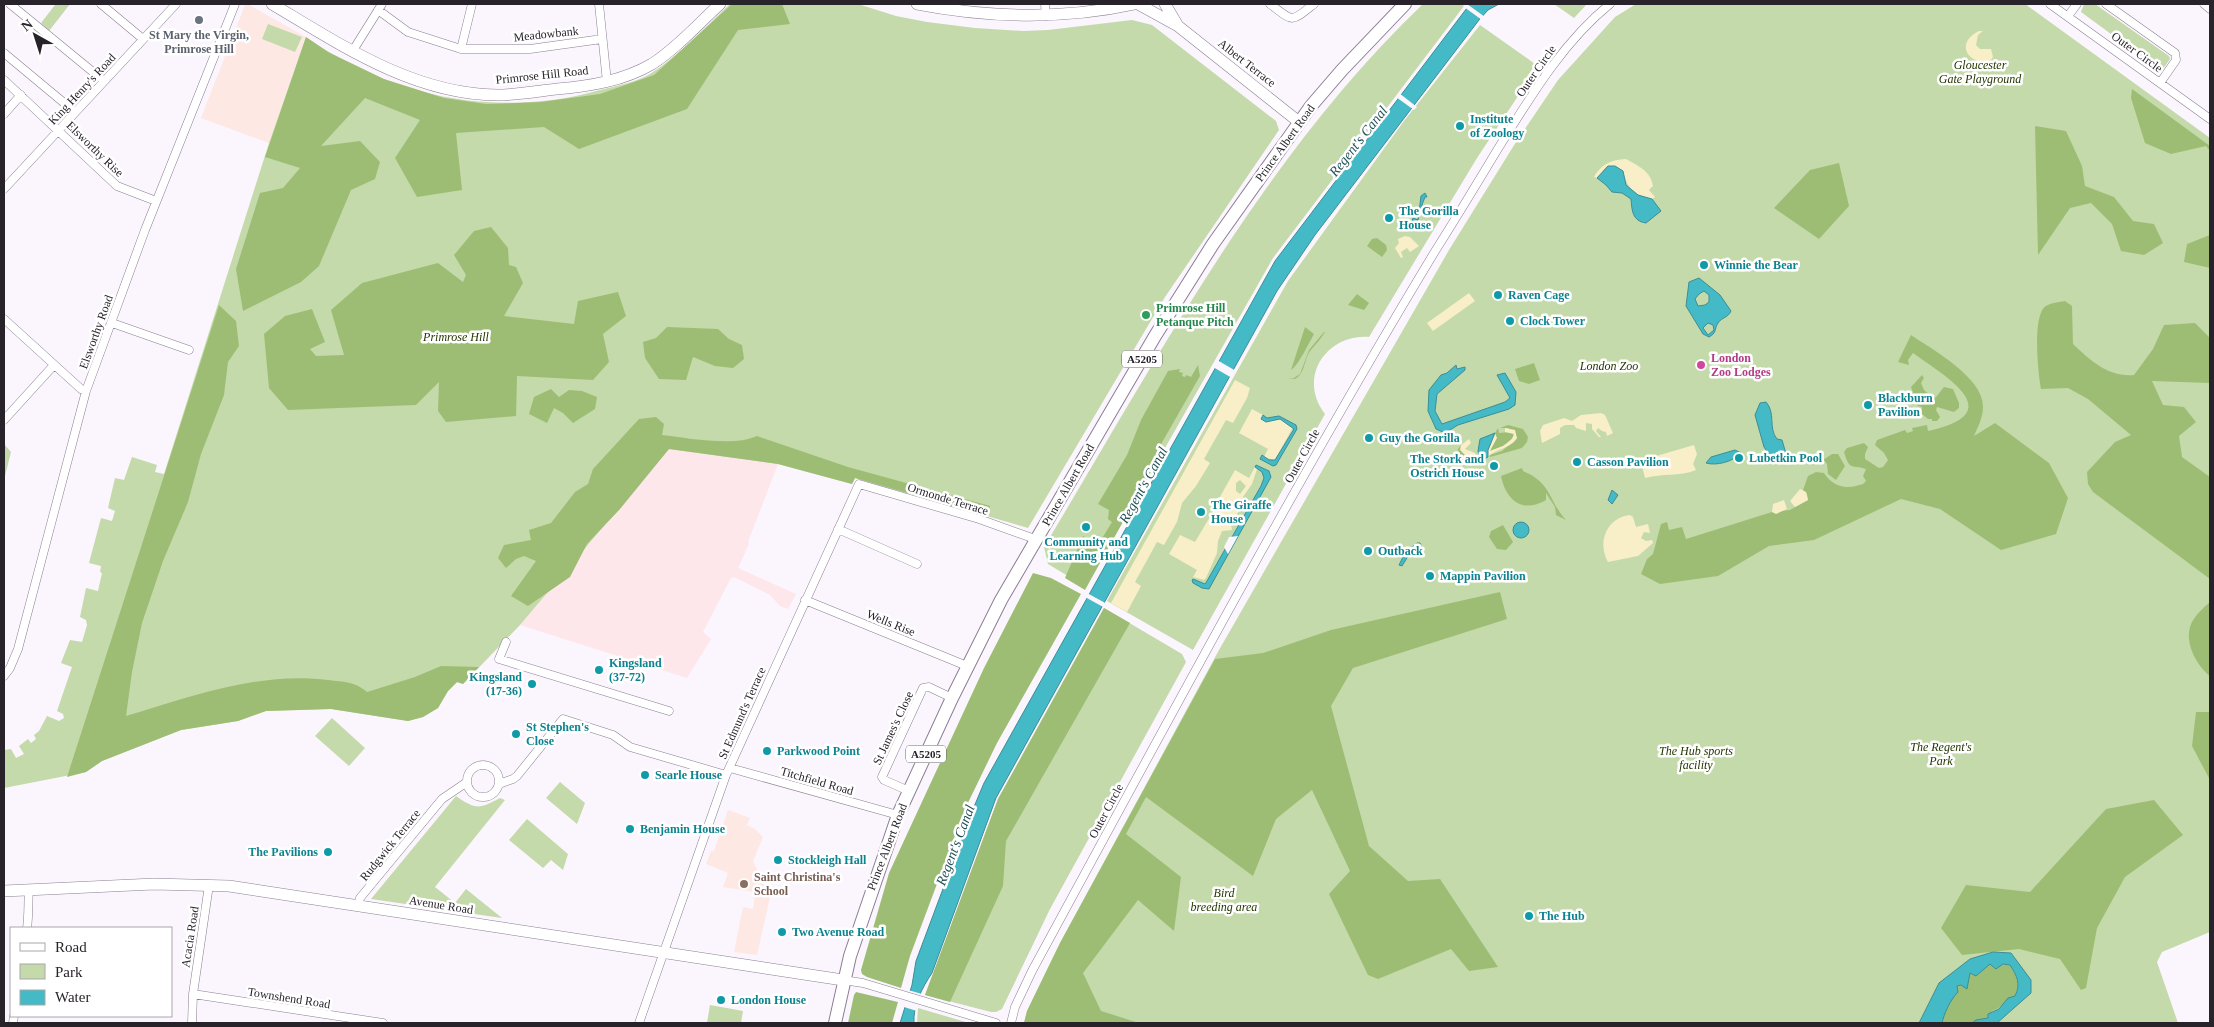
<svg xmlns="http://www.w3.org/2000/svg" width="2214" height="1027" viewBox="0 0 2214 1027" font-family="Georgia,serif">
	<rect width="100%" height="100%" fill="#fbf5fe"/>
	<!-- industrial -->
	<path fill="#fde7ea" d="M669,449L778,464L748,542L749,544L738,568L796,594L788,609L780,606L770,595L734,577L731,578L703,632L711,639L687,678L520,625Z"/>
	<!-- education -->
	<path fill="#fde8e3" d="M245,5H249L306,37L269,143L201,118Z
		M728,810L750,818L747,825L755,829L763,837L753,861L770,897L757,955L734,952L743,907L753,909L755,892L723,887L728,873L706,864L711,851H714Z"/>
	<!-- green -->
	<path fill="#c4daaa" d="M53,4H70L49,31L41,23L55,5Z
		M730,4H858L896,16L927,22L975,28L1024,31L1048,30L1132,20L1152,25L1276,121L1279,130L1165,297L1028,528L855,478L852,484L778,464L669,449L520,625L463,684L457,682L448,691L438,708L423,717L408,721L331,709L266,711L238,721L181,730L102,761L86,772L4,788V750L11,749L16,758L24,754L19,746L28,739L31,743L36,739L34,735L39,731L47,716L59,721L64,718L63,714L57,711L72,667L61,663L70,640L82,642L87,625L86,620L80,617L86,588L98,591L102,573L100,572L101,566L89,563L101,518L112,521L115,511L108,508L115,478L124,480L132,457L157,465L155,472L164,474L269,143L306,37C392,98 498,119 600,90C616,86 637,82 650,74C680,55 705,27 730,4Z
		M1423,4H1461L1464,6L1273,258L1086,587L1048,564L1044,547C1158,358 1262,158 1423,4Z
		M1554,4H1587L1574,18Z
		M1636,4H2025L2210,138V932L2162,952L2157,962L2178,1023H1024L1027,1011L1060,943L1219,650L1449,250L1516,142L1558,80L1615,17Z
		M2084,4H2095L2169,56L2170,59L2163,69L2160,70L2081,12Z
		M268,24L302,37L295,52L262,39Z
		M1480,25L1538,66L1477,158L1369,337C1326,334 1297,378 1325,414L1193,650L1107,601L1288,281L1404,121Z
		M4,444L11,452L4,480Z
		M1104,608L1182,654L1186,662L1050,909L1002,1009L996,1012H991L925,995L998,799Z
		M332,718L365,748L349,766L315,736Z
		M560,782L585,803L577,824L546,798Z
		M456,796C476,810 479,809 500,798L505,800L435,887L455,903L466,889L502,918L371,899Z
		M527,819L568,854L563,870L551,860L543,868L509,840Z
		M710,1005L743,1011L741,1023H707Z
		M918,1008L969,1023H917Z"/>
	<!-- forest -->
	<path fill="#9ebd74" d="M732,4H782L790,24L738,30L687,109L579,149L544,127L456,133L462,190L417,197L395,158L420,120L365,98L321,146L360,141L380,162L375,179L351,190L319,266L301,282L243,311L236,269L260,193L283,188L300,168L265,157L306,37L328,52L384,79L444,98L486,104L541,102L600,94L654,75Z
		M2132,89L2210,146V151L2206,146L2171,154L2145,143L2131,98Z
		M2035,126L2066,131L2082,166L2085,186L2114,197L2133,221L2154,224L2163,243L2144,255L2121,251L2112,224L2091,203L2070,208L2038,255Z
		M1839,163L1849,206L1819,239L1774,208L1810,170Z
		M491,227L508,248L509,265L516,267L523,283L504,316L574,324L578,301L618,292L626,316L603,334L609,362L593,380L517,376L516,416L446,422L438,411L439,382L416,405L288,410L269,388L264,334L285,316L312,309L325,342L310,349L316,356L344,355L331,310L362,283L438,263L463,282L466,275L454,255L474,231Z
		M2210,235V268L2184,262L2187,244Z
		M1377,238L1386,245L1387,250L1382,257L1367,246L1372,239Z
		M1357,294L1369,303L1364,310L1348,305Z
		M2065,301L2072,306L2073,344C2091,361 2108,377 2134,375L2153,349L2164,325L2195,323L2210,338V383L2152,381L2163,405L2184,407L2196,422L2179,436L2182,457L2210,477V579L2093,492L2088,484L2087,472L2115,442L2131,435L2088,399L2068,388L2041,389C2038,374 2032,314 2046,306C2051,303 2059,302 2065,301Z
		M219,305L236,321L239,346L228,362L224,395L201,454L188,502L163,561L142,623L132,672L126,716C191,697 259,671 328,680C344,682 354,681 367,692L415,677L441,666L479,667L463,684L457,682L448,691L438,708L423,717L408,721L331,709L266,711L238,721L181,730L102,761L86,772L67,777Z
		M667,327L718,329L729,339L742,345L744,359L733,368L715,366L693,357L686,380L659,379L645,358L643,342L656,338Z
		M1305,327L1314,334C1309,343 1298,366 1291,370Z
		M1324,332H1325C1321,339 1315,345 1310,351C1304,360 1305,374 1295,379L1289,378H1294L1300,374L1309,350Z
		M1911,335C1933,350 1984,378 1983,407C1983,417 1978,427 1974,436L1995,423L2049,463L2068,498L2056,534L2001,550L1940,509L1901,499L1814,540L1769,546L1718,576L1660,584L1641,574L1647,559L1653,554L1661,524L1667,522L1669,530L1682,527L1686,539L1772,512L1790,510L1808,500L1807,494L1803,490L1808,476L1816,472L1824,473C1832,485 1842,489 1856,486C1861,484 1862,486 1866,481L1863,476L1866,469C1850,464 1850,471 1844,452L1847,448L1864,443L1868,447L1865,454V459L1879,468L1883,467L1888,460L1884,453L1875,445L1877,440L1905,430L1907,433L1913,431L1912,428L1927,425L1928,431C2011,413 1946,377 1913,353L1908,360L1909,365L1898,362Z
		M1534,363L1540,380L1529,384L1519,381L1515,369Z
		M1198,365L1200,376L1152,460L1155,464L1085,590L1065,578L1083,536L1098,545L1112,522L1108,519L1109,510L1098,504L1127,455L1141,420L1168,371L1180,369L1179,372L1183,373L1182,376L1185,377L1186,375L1191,377Z
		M1922,375L1924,378L1921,383L1924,390L1933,398L1936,397L1944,387L1953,389L1959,403V408L1954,412L1937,407L1936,410L1940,417L1937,421H1932V419H1928L1922,414V407L1918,406L1911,387Z
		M551,389L559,397L569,390L582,391L597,397L595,409L573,423L563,413L554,408L547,423L529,414L534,397Z
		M656,417L664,424L662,435C689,438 732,447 757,436L848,467L990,506L987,516L855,478L852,484L778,464L669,449L620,509L587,544L570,577L528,606L511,596L536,561L524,556L516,559L506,568L498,558L504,545L531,540L529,530L551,523L575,492L588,484L593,469L639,419Z
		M1508,425L1523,429L1528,437L1527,442L1522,448L1490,457V455L1502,451L1517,438L1508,428H1500Z
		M1498,428L1499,433L1511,432L1514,436L1506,445L1490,451L1496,435L1495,433Z
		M1463,443L1461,445L1470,457H1478L1479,461L1466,465L1459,456L1458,449Z
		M1832,454H1838L1845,466L1836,480L1828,474L1827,464L1823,460Z
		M1522,468L1523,471C1552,483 1548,500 1566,520L1556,515L1555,507L1546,493V500C1522,514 1506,500 1501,476Z
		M1503,525L1513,542L1506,550L1497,549L1489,537L1491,531Z
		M1033,573L1051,578L1081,594L997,743L965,809L910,956L901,988L867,977L862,974L861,970L889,873L984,668Z
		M1500,592L1507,619L1353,668L1331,706L1369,846L1408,881L1440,879L1498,967L1469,971L1451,949L1378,979L1368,975L1329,894L1350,871L1312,790L1276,819L1253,876L1146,797L1126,834L1181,877L1174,931L1138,900L1083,973L1101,1011L1139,1023H1024L1027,1011L1060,943L1215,659L1263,653L1331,630Z
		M2210,602V676C2197,666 2185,644 2190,627C2193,617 2203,608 2210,602Z
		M1104,608L1130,623L1006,841L1003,886L950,1002L925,995L998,799Z
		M2196,712H2210V780L2192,746Z
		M2154,800L2183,835L2125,877L2097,928L2086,988L2081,990L2060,959L2019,949L1962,955L1941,928L1966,885L2030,892L2106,809Z
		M1990,964L2010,965C2017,977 2020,983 2015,996C2005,999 2003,1008 1992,1011L1988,1018L1976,1020L1972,1023H1942C1944,1012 1952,999 1957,986L1967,985L1970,973L1975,975Z
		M856,992L898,1002L892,1023H848L854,995Z"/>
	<!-- sand -->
	<path fill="#f8eec8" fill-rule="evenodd" d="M1979,31H1983L1978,35L1976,45L1980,49H1991L1993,57L1990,61C1970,66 1953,44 1979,31Z
		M1626,159C1638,166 1651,171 1653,186L1649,190L1655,197L1652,199C1633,195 1628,189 1623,171L1615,166H1607L1597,178L1594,177C1602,163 1612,160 1626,159Z
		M1405,236L1410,237L1419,246L1410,252L1407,248L1401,252L1403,257L1401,258L1395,248L1399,243L1398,239Z
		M1469,293L1475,301L1433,331L1427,323Z
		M1235,380L1250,388L1247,398L1233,423L1226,420L1204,459L1210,463L1196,486L1182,503L1177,522L1164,545L1157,542L1135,582L1141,586L1127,612L1111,603Z
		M1252,409L1263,415L1261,419H1280L1293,427L1275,460L1264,457L1268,449L1239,433Z
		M1601,413L1605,415L1613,433L1607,436L1606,432L1602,431L1598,428L1596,431L1601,437H1599L1592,429V424L1586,423V431L1576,428L1574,425H1565L1560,428V434L1542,443L1540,431L1543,425L1564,418L1572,421L1581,415Z
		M1505,428L1515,430L1517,438C1510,449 1495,449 1488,457V450L1495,433L1497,438L1490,451L1503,446L1512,439L1514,434L1505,432Z
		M1469,439L1471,443L1465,449L1475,453V457L1465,455L1460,450L1461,445Z
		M1694,445L1697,454L1693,464L1696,470C1678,477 1664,473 1645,478L1642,466L1646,459Z
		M1255,467L1257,469L1252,484L1243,497L1242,506L1231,524L1232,530L1222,531L1218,541L1217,553L1206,578L1204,580L1193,577L1197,570L1169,554L1180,535L1195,542L1217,505L1216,504L1235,470L1249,478ZM1240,480L1246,486L1240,494L1236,491V483Z
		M1800,489L1806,492L1808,500L1795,507L1790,501Z
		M1784,500L1787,509L1776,514L1772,512L1773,504Z
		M1630,515L1633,517L1636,527L1648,524L1650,533L1644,532L1641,538L1646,541L1652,540L1653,543L1638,556L1608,562C1597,543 1606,518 1630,515Z"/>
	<!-- water -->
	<path fill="#44bac7" stroke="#3c8d98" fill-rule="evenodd" d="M1470,4H1499L1488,10L1479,20L1315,235L1277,291L996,798L932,973C922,988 913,1005 914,1023H900L912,985L916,961L971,814L984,783L1275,261Z
		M1608,166H1615L1623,171L1626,185L1638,195L1652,199L1661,211L1646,223C1632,221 1632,210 1631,199L1622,193L1612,192L1606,185L1597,178Z
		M1425,193L1427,197H1425C1421,205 1420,217 1415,226L1410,227L1413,218L1418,220L1421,196Z
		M1699,278L1720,295L1731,311C1728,318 1722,317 1718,323C1714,329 1717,333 1709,337L1703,334L1686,306L1689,282ZM1704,291L1709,295V302L1705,305L1698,306L1695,299L1699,294ZM1708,323L1713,325L1714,330L1708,335L1703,328Z
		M1456,365L1457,369L1465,367V370L1437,394L1435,411L1442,424L1505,402L1510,398L1497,375L1505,373L1516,392L1515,405L1509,409L1458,425L1445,433L1436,429L1428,411L1429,390L1441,375L1447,373Z
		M1766,402C1776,413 1768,428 1777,439L1782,440L1787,457L1770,456L1764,447L1755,415L1760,403Z
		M1263,415L1267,418L1279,416L1296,425L1297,429L1276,465L1273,466L1260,459L1262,455L1269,460H1275L1294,429L1280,419L1266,422L1261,419Z
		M1495,433L1488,450V457L1480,461L1478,451L1480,439Z
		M1735,450L1741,453C1733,462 1716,466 1706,463L1711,457Z
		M1256,465L1269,471L1271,477L1209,589L1202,588L1193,583L1192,580L1193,579L1205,584L1207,581L1261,486L1264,478L1262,472L1255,467Z
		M1612,490L1618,495L1612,504L1608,500Z
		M1513 530a8 8 0 1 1 16 0a8 8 0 1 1-16 0Z
		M1417,543H1420L1421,545L1410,553L1402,566L1399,565L1405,553Z
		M1993,952L2011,953L2031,980V993L1997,1023H1972L1976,1020L1988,1018V1014L1999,1009L2008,998L2015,996C2021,984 2017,976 2010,965L2003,964L1996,969L1990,964L1976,976L1970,973L1967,989L1961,985L1957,986L1958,992C1950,1000 1944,1014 1942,1023H1919L1939,983L1970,959Z"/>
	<!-- pier -->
	<path fill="#fbf5fe" d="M1467,4L1485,17L1482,20L1464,7Z
		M1399,93L1417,107L1414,110L1396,97Z
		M1217,360L1236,371L1232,378L1213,367Z
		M1238,536L1228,554L1224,547L1229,537Z
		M1087,593L1107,604L1105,608L1085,597Z
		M908,990L922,994L917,1011L904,1007Z"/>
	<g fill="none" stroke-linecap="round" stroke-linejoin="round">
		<!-- street casing -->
		<g stroke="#8c7e92" stroke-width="9">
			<path id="street" d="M10,4L104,81
				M101,4L143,39
				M599,4L607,82
				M1045,4L1046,16
				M1270,4C1294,22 1290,23 1314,4
				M2050,4L2210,119
				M2106,4L2175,53L2176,60L2160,83
				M2204,4L2210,9
				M378,10L408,32L461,49H530L602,39
				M2068,16L2077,4
				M461,49L472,4
				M352,52L382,4
				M4,53L75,112
				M4,80L117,186L156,201
				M4,114L21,95
				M4,189L176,4
				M4,319L81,389L86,391
				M112,323L189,350
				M4,420L54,365
				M838,529L917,564
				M805,600L967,666
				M506,642L499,659L669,711
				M4,676L10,668L18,649L86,391L145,230L235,4
				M467 781a16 16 0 1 1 32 0a16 16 0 1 1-32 0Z
				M730,768L898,815
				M499,784L513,779L517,776L563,719L613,735L630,747L726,775
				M909,791L884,780L882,777L923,688L929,687L952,698
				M358,906L360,898L442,799L467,782
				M27,928C29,914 28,902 29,889
				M843,980L863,983L996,1023
				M193,994L383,1023
				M13,1023L14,1016
				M192,1023L193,994L209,885
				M639,1023L726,775L859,484L979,519L1035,539
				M1011,1023L1015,1007L1032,971C1163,730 1292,488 1434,253C1456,218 1478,182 1499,147C1531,96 1563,42 1610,4"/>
		</g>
		<!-- secondary casing -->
		<g stroke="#8c7e92" stroke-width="12">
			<path id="secondary" d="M272,4C341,45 413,94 497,95C517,95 538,91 557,89C590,86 623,81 652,64C677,48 698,24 720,4
				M917,4C990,18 1062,20 1135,4
				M1138,4L1178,26
				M1165,4L1178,26L1299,122
				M4,891L154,884L229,886L843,980"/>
		</g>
		<!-- primary casing -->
		<g stroke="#8c7e92" stroke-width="14">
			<path id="primary" d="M835,1023L850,956L898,815L952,698L1001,600L1155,336L1213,244L1311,106L1342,70L1405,4"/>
		</g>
		<!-- street -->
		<use href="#street" stroke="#fff" stroke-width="8"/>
		<!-- secondary -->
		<use href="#secondary" stroke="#fff" stroke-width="11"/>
		<!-- primary -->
		<use href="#primary" stroke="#fff" stroke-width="12"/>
	</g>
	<!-- markers -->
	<circle fill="#6b7280" stroke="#fff" stroke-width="2" cx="199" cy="20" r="5"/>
	<g fill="#0f9aa8" stroke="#fff" stroke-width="2">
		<circle cx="1460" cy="126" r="5"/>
		<circle cx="1389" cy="218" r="5"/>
		<circle cx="1704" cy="265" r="5"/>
		<circle cx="1498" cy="295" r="5"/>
		<circle cx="1510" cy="321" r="5"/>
		<circle cx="1868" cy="405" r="5"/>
		<circle cx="1369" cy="438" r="5"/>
		<circle cx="1739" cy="458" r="5"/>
		<circle cx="1577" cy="462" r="5"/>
		<circle cx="1494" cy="466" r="5"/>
		<circle cx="1201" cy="512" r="5"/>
		<circle cx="1086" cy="527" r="5"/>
		<circle cx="1368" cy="551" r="5"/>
		<circle cx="1430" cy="576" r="5"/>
		<circle cx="599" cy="670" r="5"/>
		<circle cx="532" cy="684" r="5"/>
		<circle cx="516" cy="734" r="5"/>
		<circle cx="767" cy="751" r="5"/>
		<circle cx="645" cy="775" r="5"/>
		<circle cx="630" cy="829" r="5"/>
		<circle cx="328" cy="852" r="5"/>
		<circle cx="778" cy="860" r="5"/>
		<circle cx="1529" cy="916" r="5"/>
		<circle cx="782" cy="932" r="5"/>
		<circle cx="721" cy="1000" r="5"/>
	</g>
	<circle fill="#2e9e5b" stroke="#fff" stroke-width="2" cx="1146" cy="315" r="5"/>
	<circle fill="#d1479c" stroke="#fff" stroke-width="2" cx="1701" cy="365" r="5"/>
	<circle fill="#8d6e63" stroke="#fff" stroke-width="2" cx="744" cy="884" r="5"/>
	<g text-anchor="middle" stroke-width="5" stroke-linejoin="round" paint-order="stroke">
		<!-- shield labels -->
		<g fill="#fff" stroke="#68656b" stroke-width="1">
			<rect x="1122" y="350.5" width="40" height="17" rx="4"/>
			<rect x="906" y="745.5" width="40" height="17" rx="4"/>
		</g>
		<g font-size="11" font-weight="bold" fill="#28232b">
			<text x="1142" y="363">A5205</text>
			<text x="926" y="758">A5205</text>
		</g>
		<!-- street labels -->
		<g font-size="12" fill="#28232b" stroke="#fff">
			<text transform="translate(546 34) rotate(-6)" y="4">Meadowbank</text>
			<text transform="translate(2137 52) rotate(36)" y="4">Outer Circle</text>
			<text transform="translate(1247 63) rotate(38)" y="4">Albert Terrace</text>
			<text transform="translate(1536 71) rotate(-55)" y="4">Outer Circle</text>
			<text transform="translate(542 75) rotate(-6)" y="4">Primrose Hill Road</text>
			<text transform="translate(82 89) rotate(-47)" y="4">King Henry's Road</text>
			<text transform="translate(1285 143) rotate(-54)" y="4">Prince Albert Road</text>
			<text transform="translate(95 149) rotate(44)" y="4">Elsworthy Rise</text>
			<text transform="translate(96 332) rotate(-70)" y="4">Elsworthy Road</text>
			<text transform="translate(1302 456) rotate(-61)" y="4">Outer Circle</text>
			<text transform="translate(1068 485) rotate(-60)" y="4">Prince Albert Road</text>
			<text transform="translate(948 499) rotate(17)" y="4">Ormonde Terrace</text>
			<text transform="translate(891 623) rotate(22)" y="4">Wells Rise</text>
			<text transform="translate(742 713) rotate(-66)" y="4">St Edmund's Terrace</text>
			<text transform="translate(893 728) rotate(-65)" y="4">St James's Close</text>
			<text transform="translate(817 781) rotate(16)" y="4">Titchfield Road</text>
			<text transform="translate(1106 811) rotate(-62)" y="4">Outer Circle</text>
			<text transform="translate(390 845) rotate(-51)" y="4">Rudgwick Terrace</text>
			<text transform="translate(887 847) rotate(-69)" y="4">Prince Albert Road</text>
			<text transform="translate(441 905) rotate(9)" y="4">Avenue Road</text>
			<text transform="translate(190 937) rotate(-81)" y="4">Acacia Road</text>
			<text transform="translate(289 998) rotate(9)" y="4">Townshend Road</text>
		</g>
		<!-- worship labels -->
		<g font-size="12" font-weight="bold" fill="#5b616d" stroke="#fff">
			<text x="199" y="39">St Mary the Virgin,<tspan x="199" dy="14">Primrose Hill</tspan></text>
		</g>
		<!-- park labels -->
		<g font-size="12" font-style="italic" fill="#233600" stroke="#fff">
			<text x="1980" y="69">Gloucester<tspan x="1980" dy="14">Gate Playground</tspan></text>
			<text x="456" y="341">Primrose Hill</text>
			<text x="1609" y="370">London Zoo</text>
			<text x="1941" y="751">The Regent's<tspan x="1941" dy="14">Park</tspan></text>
			<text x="1696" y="755">The Hub sports<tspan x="1696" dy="14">facility</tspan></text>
			<text x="1224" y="897">Bird<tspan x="1224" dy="14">breeding area</tspan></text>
		</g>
		<!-- culture labels -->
		<g font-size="12" font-weight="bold" fill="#0d838f" stroke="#fff" text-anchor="start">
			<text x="1470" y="123">Institute<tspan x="1470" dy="14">of Zoology</tspan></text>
			<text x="1399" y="215">The Gorilla<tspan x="1399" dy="14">House</tspan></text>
			<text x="1714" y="269">Winnie the Bear</text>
			<text x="1508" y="299">Raven Cage</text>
			<text x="1520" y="325">Clock Tower</text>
			<text x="1878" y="402">Blackburn<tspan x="1878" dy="14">Pavilion</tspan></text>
			<text x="1379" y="442">Guy the Gorilla</text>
			<text x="1749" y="462">Lubetkin Pool</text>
			<text x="1484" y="463" text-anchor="end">The Stork and<tspan x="1484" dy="14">Ostrich House</tspan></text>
			<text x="1587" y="466">Casson Pavilion</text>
			<text x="1211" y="509">The Giraffe<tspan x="1211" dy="14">House</tspan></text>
			<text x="1086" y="546" text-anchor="middle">Community and<tspan x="1086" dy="14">Learning Hub</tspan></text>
			<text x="1378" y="555">Outback</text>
			<text x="1440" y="580">Mappin Pavilion</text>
			<text x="609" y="667">Kingsland<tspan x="609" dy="14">(37-72)</tspan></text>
			<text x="522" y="681" text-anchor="end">Kingsland<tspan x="522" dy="14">(17-36)</tspan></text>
			<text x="526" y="731">St Stephen's<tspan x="526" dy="14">Close</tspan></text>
			<text x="777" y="755">Parkwood Point</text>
			<text x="655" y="779">Searle House</text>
			<text x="640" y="833">Benjamin House</text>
			<text x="318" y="856" text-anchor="end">The Pavilions</text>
			<text x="788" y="864">Stockleigh Hall</text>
			<text x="1539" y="920">The Hub</text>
			<text x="792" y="936">Two Avenue Road</text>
			<text x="731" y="1004">London House</text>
		</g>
		<!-- leisure labels -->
		<g font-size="12" font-weight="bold" fill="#27864d" stroke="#fff" text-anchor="start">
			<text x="1156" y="312">Primrose Hill<tspan x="1156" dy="14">Petanque Pitch</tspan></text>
		</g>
		<!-- hotel labels -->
		<g font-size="12" font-weight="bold" fill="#b23c85" stroke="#fff" text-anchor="start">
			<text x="1711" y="362">London<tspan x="1711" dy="14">Zoo Lodges</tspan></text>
		</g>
		<!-- education labels -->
		<g font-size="12" font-weight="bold" fill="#785e54" stroke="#fff" text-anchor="start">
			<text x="754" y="881">Saint Christina's<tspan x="754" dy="14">School</tspan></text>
		</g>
		<!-- water labels -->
		<g font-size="14" font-style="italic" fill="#1e5056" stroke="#fff">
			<text transform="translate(1358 141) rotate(-52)" y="5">Regent's Canal</text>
			<text transform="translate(1143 485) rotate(-61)" y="5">Regent's Canal</text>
			<text transform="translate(955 845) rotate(-69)" y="5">Regent's Canal</text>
		</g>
	</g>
	<!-- border -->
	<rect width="2214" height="1027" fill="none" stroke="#28232b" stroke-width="10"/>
	<!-- legend -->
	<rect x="10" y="927" width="162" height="90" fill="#ffffff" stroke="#a9a7aa"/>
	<rect x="20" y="943" width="25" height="8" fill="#ffffff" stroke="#a9a7aa"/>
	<text x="55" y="952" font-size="15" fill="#28232b">Road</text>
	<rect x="20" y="964" width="25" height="15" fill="#c4daaa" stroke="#a9a7aa"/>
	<text x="55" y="977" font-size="15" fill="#28232b">Park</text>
	<rect x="20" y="990" width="25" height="15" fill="#44bac7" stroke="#a9a7aa"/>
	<text x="55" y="1002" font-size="15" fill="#28232b">Water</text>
	<!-- north arrow -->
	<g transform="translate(35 35) rotate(321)" stroke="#ffffff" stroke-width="4" paint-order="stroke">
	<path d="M0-4L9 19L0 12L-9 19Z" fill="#28232b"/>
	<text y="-8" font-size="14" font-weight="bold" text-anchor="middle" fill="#28232b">N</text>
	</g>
</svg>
